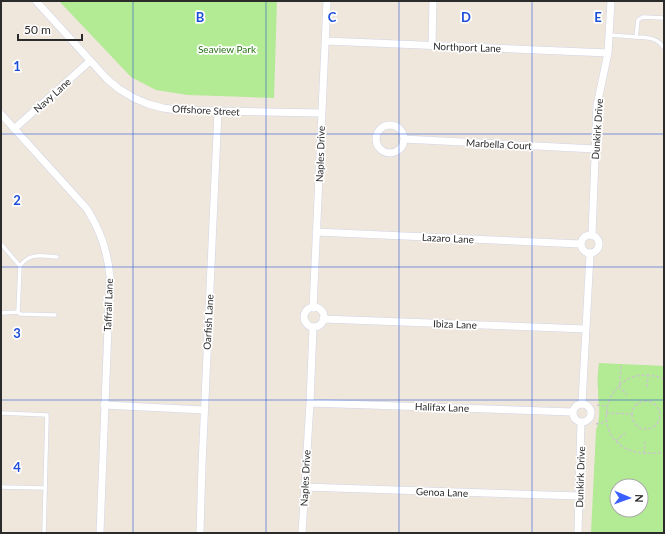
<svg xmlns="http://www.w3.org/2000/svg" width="665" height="534" viewBox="0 0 665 534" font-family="Lato,sans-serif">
	<rect width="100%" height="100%" fill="#efe6dc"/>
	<!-- green -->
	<path fill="#b2eb93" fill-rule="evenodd" d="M59,1H277L274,98L188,95L156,90L131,77Z
		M599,363L664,366V533H591L596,431C602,411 598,408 598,389C597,381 598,372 599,363ZM617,486H641V510H617Z"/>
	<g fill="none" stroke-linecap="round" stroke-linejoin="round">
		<!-- service casing -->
		<g stroke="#d1d5e6" stroke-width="4.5">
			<path id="service" d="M664,18L643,17L638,20L636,37C648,38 657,37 664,48
				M609,35L636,37
				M1,244L20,266L18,312L1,313
				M20,266C30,252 41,256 57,257
				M18,312L20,314L55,315
				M1,413L47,415L44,533
				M1,487L45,488"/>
		</g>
		<!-- minor casing -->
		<g stroke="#d1d5e6" stroke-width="8">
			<path id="minor" d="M36,1L107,79L119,89L134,98L148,104L163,108L177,110L218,111L321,113
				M326,41L608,53
				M432,46L433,1
				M1,114L87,209C101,232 107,250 110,276L100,533
				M376 139a14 14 0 1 1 28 0a14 14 0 1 1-28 0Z
				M14,129L90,61
				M404,139L595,149
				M316,232L581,244
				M581 244a9 9 0 1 1 18 0a9 9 0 1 1-18 0Z
				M592,235L597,105L608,53L611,1
				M304 317a10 10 0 1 1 20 0a10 10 0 1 1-20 0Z
				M313,308L327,1
				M323,319L586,329
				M310,403L573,412
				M582,403L590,254
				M573 413a9 9 0 1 1 18 0a9 9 0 1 1-18 0Z
				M104,405L204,410
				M304,487L579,496
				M200,533L202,465L218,111
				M302,533L310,403L313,327
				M578,533L581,422"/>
		</g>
		<!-- path -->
		<path stroke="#c8c8c8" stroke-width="1.5" stroke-dasharray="3 2" stroke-linecap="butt" d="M664,379C598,353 577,467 664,452
			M620,384L621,366
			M619,386L627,395
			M647,387L648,375
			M632 415a14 14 0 1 1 28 0a14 14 0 1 1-28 0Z
			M597,405L607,406
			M606,413L632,414
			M596,424L602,423L606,420
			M616,441L625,433
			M644,454L645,442"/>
		<!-- service -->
		<use href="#service" stroke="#fff" stroke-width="3.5"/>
		<!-- minor -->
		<use href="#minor" stroke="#fff" stroke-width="7"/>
	</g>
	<!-- grid -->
	<path fill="none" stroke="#1d4ed8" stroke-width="1" stroke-opacity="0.55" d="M133,1V533M266,1V533M399,1V533M532,1V533M1,134H664M1,267H664M1,400H664"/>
	<g text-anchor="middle" stroke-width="3.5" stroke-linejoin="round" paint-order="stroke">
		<!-- street labels -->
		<g font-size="10" fill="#2b2b2b" stroke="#fff">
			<text transform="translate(467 47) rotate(2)" y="4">Northport Lane</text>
			<text transform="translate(52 95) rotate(-42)" y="4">Navy Lane</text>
			<text transform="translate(206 110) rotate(3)" y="4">Offshore Street</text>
			<text transform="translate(597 129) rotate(-86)" y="4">Dunkirk Drive</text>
			<text transform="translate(499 144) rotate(3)" y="4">Marbella Court</text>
			<text transform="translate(320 154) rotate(-88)" y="4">Naples Drive</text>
			<text transform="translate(448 238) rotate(3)" y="4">Lazaro Lane</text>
			<text transform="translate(108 305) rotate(-88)" y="4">Taffrail Lane</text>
			<text transform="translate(208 322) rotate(-87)" y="4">Oarfish Lane</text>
			<text transform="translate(455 324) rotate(2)" y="4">Ibiza Lane</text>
			<text transform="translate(442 407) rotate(2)" y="4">Halifax Lane</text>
			<text transform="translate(580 477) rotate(-88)" y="4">Dunkirk Drive</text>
			<text transform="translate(305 478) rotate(-87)" y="4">Naples Drive</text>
			<text transform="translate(442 492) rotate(2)" y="4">Genoa Lane</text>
		</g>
		<!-- park labels -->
		<g font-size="10" fill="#277212" stroke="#fff">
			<text x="227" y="53">Seaview Park</text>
		</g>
	</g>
	<g font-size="13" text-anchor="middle" font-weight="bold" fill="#1d4ed8" stroke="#fff" stroke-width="3.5" stroke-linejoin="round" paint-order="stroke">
		<text x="200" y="22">B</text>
		<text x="332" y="22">C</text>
		<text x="466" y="22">D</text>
		<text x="598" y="22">E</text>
		<text x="17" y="71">1</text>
		<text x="17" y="205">2</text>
		<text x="17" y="338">3</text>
		<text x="17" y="472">4</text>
	</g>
	<!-- border -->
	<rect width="665" height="534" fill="none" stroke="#2b2b2b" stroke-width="4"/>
	<!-- north arrow -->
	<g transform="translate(629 498) rotate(92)"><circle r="19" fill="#ffffff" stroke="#aaaaaa"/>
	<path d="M0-3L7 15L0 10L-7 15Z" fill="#3960ff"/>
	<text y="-6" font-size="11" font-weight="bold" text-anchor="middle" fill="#2b2b2b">N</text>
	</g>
	<!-- scale -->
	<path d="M18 34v6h64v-6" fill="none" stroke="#2b2b2b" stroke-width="2"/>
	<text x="24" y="34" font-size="12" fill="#2b2b2b" stroke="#ffffff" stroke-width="3" paint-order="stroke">50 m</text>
</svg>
